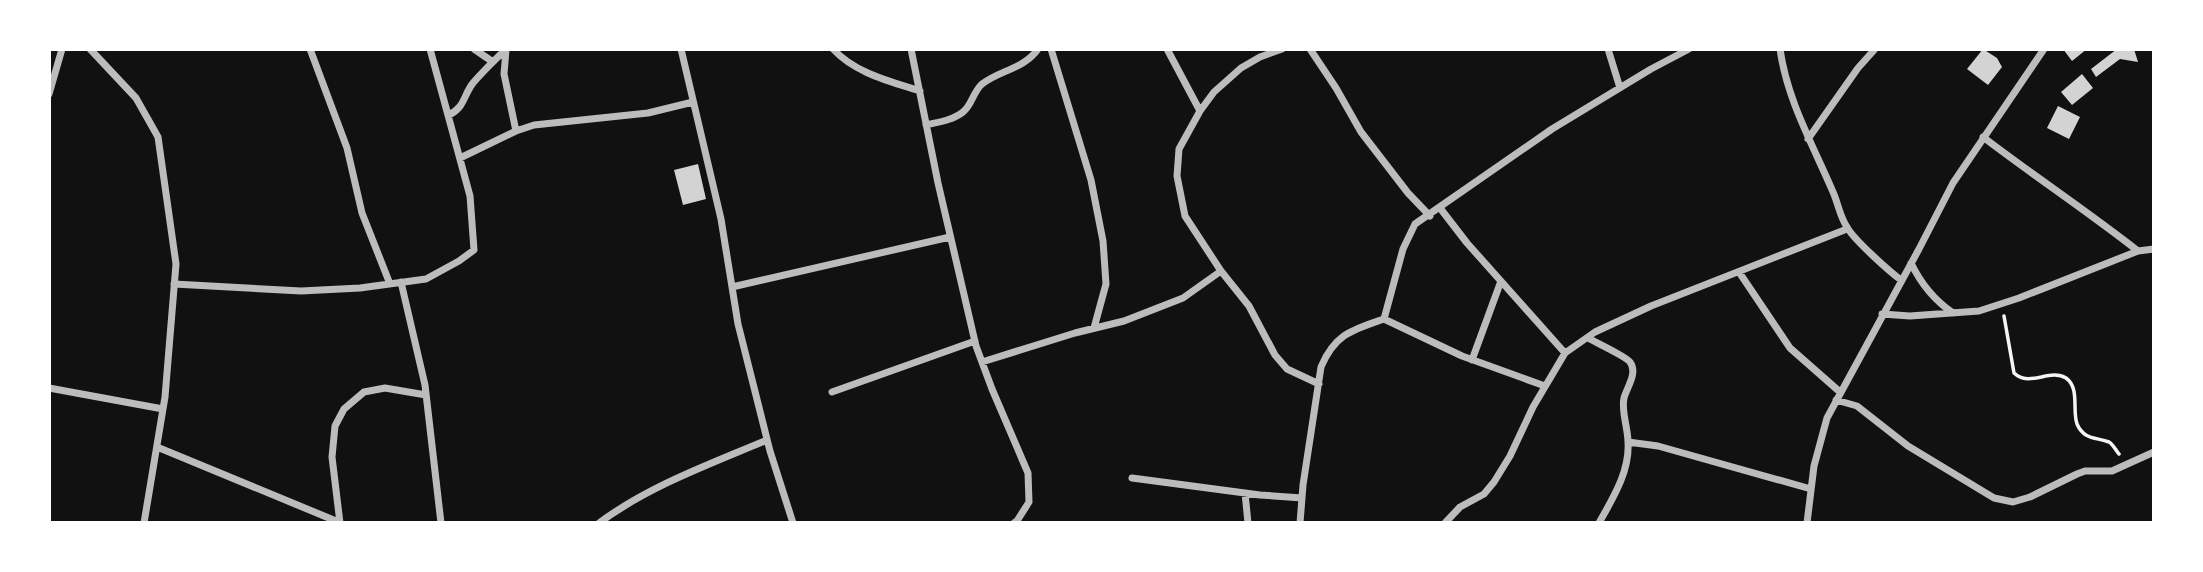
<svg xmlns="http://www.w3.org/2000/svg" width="2203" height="572" viewBox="0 0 2203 572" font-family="'Crimson Pro',serif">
	<rect width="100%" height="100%" fill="#111"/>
	<!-- building -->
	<path fill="#d3d3d3" d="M1983,49L1997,58L2002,67L1988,85L1967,69Z
		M2063,49H2087L2072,61Z
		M2117,49H2134L2138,62L2120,59L2096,77L2091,69Z
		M2082,74L2093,88L2072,105L2061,92Z
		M2058,106L2080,117L2069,139L2047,128Z
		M698,164L706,199L683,205L674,170Z"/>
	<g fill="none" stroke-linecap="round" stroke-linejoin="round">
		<!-- path -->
		<path stroke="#f5f5f5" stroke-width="3.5" d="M2004,316L2014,373C2030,388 2049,368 2066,378C2080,388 2072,410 2077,424C2084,440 2096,437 2109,442C2113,444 2116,451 2119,454"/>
		<!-- minor -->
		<path stroke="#bcbcbc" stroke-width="7" d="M90,49L136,98L158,137L176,264L165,397L144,523
			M310,49L347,148L362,213L390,284
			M474,49L493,62
			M681,49L721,219L738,324L770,451L793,523
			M833,49C855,73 889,81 920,91
			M911,49L938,183L976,346L992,389L1028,473L1029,502L1017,521L1014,523
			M1051,49L1091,180L1103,241L1106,284L1094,328
			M1167,49L1200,111
			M1282,49L1260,57L1241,68L1214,92L1200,111L1179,149L1177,176L1185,216L1221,271L1249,306L1275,355L1287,369L1319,384
			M1310,49L1336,88L1361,132L1408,193L1430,216
			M1608,49L1620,88
			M1780,49C1787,100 1813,145 1833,192C1838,203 1840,217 1847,227C1853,239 1889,271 1901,280
			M506,50L504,74L516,131
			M49,94L62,49
			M449,115C465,107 463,96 473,83C483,71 495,60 506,49
			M926,125C939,122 953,120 963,112C972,105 973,92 982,84C1000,70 1024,69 1038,49
			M1983,137C2034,176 2087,211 2138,251
			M1808,139L1858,68L1875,49
			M460,158L516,131L534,125L648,113L693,102
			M1440,208L1467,243L1565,353
			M1911,263C1921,284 1934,300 1953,313
			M1739,272L1790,348L1840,392
			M401,282L425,385L441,523
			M174,284L301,291L360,288L426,279L459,261L474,250L470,196L430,49
			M732,287L950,237
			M1882,314L1910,316L1979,311L2019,298L2138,251L2154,249
			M1384,319L1403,249L1415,224L1552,129L1651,69L1689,49
			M1588,338C1595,342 1627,357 1630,362C1638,373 1627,387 1624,398C1621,411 1628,428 1628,442C1630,471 1613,498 1599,523
			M1472,360L1501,281
			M982,362L1075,333L1124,321L1183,298L1221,271
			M49,388L163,409
			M832,392L975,341
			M1836,400L1857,406L1908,446L1994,498L2013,502L2030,497L2077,474L2085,471H2112L2154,452
			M1628,442L1658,446L1811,489
			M157,447L341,523
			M1132,478L1260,495L1302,498
			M1245,493L1248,523
			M340,523L332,457L335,426L344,409L364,392L385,388L426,395
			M599,523C649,486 710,464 767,440
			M1300,523L1303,485L1321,367C1335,334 1352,330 1384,319L1462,356L1545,386
			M1445,523L1460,507L1484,494L1494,482L1510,456L1533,407L1565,353L1595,332L1651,306L1847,229
			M1807,523L1814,466L1827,418L1919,249L1953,183L2044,49"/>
	</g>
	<!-- border -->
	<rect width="2203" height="572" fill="none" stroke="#ffffff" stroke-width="102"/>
</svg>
